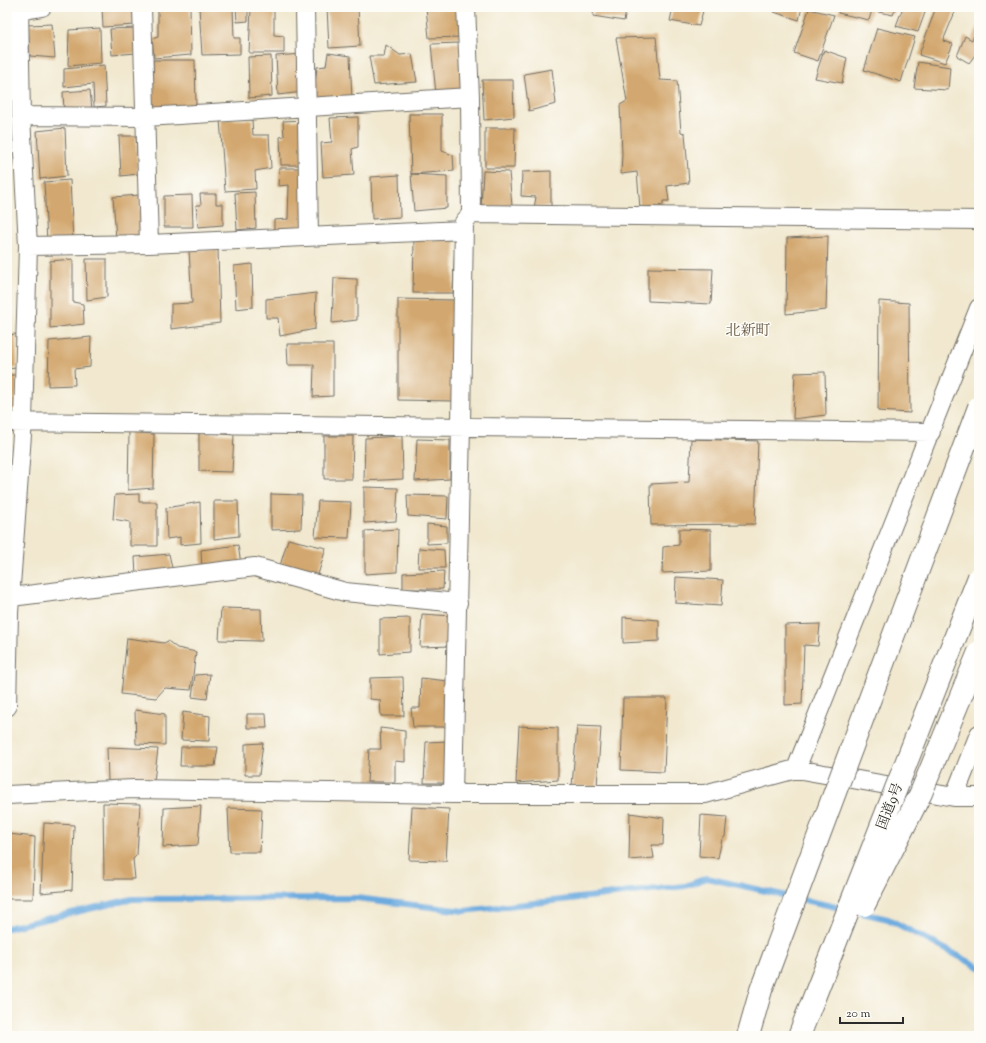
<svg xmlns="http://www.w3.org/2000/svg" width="986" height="1043" viewBox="0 0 986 1043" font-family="'Sorts Mill Goudy','Noto Serif JP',serif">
	<rect width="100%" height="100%" fill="#fdfcf7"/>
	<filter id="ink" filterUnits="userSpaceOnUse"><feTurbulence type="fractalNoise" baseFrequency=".025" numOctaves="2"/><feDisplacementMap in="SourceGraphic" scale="8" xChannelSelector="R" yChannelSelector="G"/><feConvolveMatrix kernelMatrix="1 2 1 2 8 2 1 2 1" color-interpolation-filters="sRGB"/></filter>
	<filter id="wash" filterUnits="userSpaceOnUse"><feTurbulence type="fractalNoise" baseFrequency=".012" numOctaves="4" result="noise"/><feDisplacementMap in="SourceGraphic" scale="16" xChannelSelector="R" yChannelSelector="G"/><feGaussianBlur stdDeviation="0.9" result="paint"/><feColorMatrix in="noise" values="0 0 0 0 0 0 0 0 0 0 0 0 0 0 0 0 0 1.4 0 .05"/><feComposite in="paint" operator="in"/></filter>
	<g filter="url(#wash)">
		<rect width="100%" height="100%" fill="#f1e8cf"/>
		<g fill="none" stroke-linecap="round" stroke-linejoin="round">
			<!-- stream -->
			<path stroke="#6dabdf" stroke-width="6" d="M862,913L888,919L979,967
				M7,928L132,899L356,898L464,911L685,886L707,878L845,909"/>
		</g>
		<g id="blocks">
			<!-- building -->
			<path fill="#d3a86f" d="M134,7L136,25L103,27L102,8Z
				M158,7H190L191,55L154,58L152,39L158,37Z
				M199,7H233L234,38H240V54L202,55Z
				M236,7H248V21L237,22Z
				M251,7H274V35L284,36V53H249Z
				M327,7H358L360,46L329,48Z
				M426,7H460L462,37L429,38Z
				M594,7H627L624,21L593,16Z
				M673,7H704L699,26L670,21Z
				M776,7H802L799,20L774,12Z
				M840,7H873L869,20L838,13Z
				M875,7H896L893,15L874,11Z
				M903,7H927L918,32L896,26Z
				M936,7H957L943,41L953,44L945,63L919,55Z
				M809,9L834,15L818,61L794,53Z
				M52,24L55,58L30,56L28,25Z
				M979,25V57L975,55L969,63L957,56L965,36L972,40Z
				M100,28L101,63L68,66L69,30Z
				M135,28L136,53L112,55L110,29Z
				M877,28L915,37L901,82L864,70Z
				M656,37L660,80L677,81L681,132L685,133L689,183L667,186L669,201H663V205L640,208L637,172L621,174L622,154L620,105L627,101L616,38Z
				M460,43L463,92L436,94L431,44Z
				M386,45L400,55L412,54L417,82L374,85L369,56H384Z
				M824,50L847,58L842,83L815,78Z
				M328,53L350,56L352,99L313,102L317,67L326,66Z
				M302,54L303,92L278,95L276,56Z
				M271,56L272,96L249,98L248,57Z
				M153,60H195L196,106L153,111Z
				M918,62L950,67L948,90L914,88Z
				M104,65L106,106L94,107L93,84L64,87V69Z
				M552,69L556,104L529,111L524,74Z
				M482,80H513L514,117L484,120Z
				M90,90L92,110L64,112L63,92Z
				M409,114H442V151L453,155L454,171L411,174Z
				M358,117V147L352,149L354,175L323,177L321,143L332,142L330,118Z
				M220,119L252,120L253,135H269L271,168L255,171L256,189L225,191Z
				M304,120V165H281L280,137L284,136L283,121Z
				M65,128L67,176L40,179L37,131Z
				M485,128H515L514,168H485Z
				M119,136H136L138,174L121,176Z
				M279,168H304V229L274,233V220L288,219L289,185L278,186Z
				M483,171L509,172L512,206L481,208Z
				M551,171V206L534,208L536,197L521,196L522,172Z
				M411,174L447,176V208L414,211Z
				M399,175L400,217L372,219L371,177Z
				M70,180L73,241L47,243L44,182Z
				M255,192L256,228L237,230L235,193Z
				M200,194H216V204H223V225L198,227L196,205H201Z
				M140,195L142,236L116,239L113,197Z
				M192,195L193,227H164V196Z
				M828,236L826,310L786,314L787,238Z
				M414,239L455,240L453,293H413Z
				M189,250H218L220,323L171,329V304L192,303Z
				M73,259V302L83,304L84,324L50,328V261Z
				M86,259H107V297L87,300Z
				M252,264L253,307L236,309L234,266Z
				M648,268L713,269L711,304L648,301Z
				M334,278L357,279V320L332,323Z
				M316,293L315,329L280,336L278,318H266V299Z
				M398,299L455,300L454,401L398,400Z
				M879,301L909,303L910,413L878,411Z
				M16,334L17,368L7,369V335Z
				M91,337L90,367L74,369L75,385L48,386L49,341Z
				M287,344H333V396L313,397L314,365H288Z
				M825,372L826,415L793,419L795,373Z
				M7,375H17L16,413L7,414Z
				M129,432L154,434L153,488L128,490Z
				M199,432L234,435L232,472L199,471Z
				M324,436H353L352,479H324Z
				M402,436L403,479L364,481L365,438Z
				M417,439L450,440V479L415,481Z
				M691,439L758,441L755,524L651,525L650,484L689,482Z
				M364,487L398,488L396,521L364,523Z
				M139,494V502H157V546H130V522L113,519L115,495Z
				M271,494L302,495L301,529L271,530Z
				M407,495L448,496L447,519L408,516Z
				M214,501H238L239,536L214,539Z
				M318,501L351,502L349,538L315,537Z
				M200,502L201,543L180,545V537L167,539L166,508Z
				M427,524L447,526V543L427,544Z
				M398,529L397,572L365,574V531Z
				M679,529L711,530V571L662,573L663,547L679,545Z
				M288,539L326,548L317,578L279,569Z
				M238,545L241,564L202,570L201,550Z
				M419,548L444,550L445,568H418Z
				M169,554L173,572L136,576L135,557Z
				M444,571L443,589H403V573Z
				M676,577L723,580L721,606L675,603Z
				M221,608L261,609L262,641L219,640Z
				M422,614L452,616L451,646L420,647Z
				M623,617L659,620V641L623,643Z
				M410,618V652L380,654V619Z
				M820,624L818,646L804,645L802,704L785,705V625Z
				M127,638L164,643L168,641L177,648L196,652L191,690L165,688L156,698L121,694Z
				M210,674L207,699L192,697L195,675Z
				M403,677L404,716H381L380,700L370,699V678Z
				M421,678L448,681L447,727H413L411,708H420Z
				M623,698H667L664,772L621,770Z
				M135,710L165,714V745L136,744Z
				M183,712L210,716L209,741L181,740Z
				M247,714H266L267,728H247Z
				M519,726L558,728V780L516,783Z
				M577,726L601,727L597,787L572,786Z
				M380,728L405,731V762L395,761V782H367L369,749H381Z
				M448,741L447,783H424L426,742Z
				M263,743L259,775H245V744Z
				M107,747L158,749L154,781H108Z
				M181,747H218L215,766H180Z
				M103,803L140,804L137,855L133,859L135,879H104Z
				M201,806L198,845L163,847L164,808Z
				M412,807L449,809L446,861L409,860Z
				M228,808L262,809L260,852H230Z
				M630,813L664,818L663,845H652L654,858L629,860Z
				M701,815L727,817L725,837L722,839L718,858L699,856Z
				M44,823L74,825L72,890L41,893Z
				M9,834L35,837L33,899H7Z"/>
		</g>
	</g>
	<g filter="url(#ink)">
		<use href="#blocks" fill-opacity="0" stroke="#706d64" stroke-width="1"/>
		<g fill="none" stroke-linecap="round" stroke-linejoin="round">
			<!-- street casing -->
			<g stroke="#706d64" stroke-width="20">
				<path id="street" d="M142,7L149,244
					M305,7L309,236
					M19,11L42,7
					M21,116L146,117L470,97
					M471,214L979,220
					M28,246L149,244L463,230
					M7,422L931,432
					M11,597L255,567L345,592L458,603
					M7,707L9,613L23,421L28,246L21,116L19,7
					M796,769L979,308
					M453,794L461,426L464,222L471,214L470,97L466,7
					M7,795L134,789L453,794H705L796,769L954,797H979
					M954,797L979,734"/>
			</g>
			<!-- highway casing -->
			<g stroke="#706d64" stroke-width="24">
				<path id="highway" d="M799,1036L806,1018"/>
			</g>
			<!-- street -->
			<use href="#street" stroke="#fff" stroke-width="18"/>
			<!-- highway -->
			<use href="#highway" stroke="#fff" stroke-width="22"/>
			<!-- highway-bridge casing -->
			<g stroke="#706d64" stroke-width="24" stroke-linecap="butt">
				<path id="highway-bridge" d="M864,905L921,793L979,652
					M806,1018L979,577
					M748,1036L761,990L979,407"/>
			</g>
			<!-- highway-bridge -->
			<use href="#highway-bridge" stroke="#fff" stroke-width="22"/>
		</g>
	</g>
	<g text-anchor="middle" stroke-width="3" stroke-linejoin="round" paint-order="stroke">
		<!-- street labels -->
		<g font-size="14" fill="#2b2b2b" stroke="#fdfcf7">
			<text transform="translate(889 806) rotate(-69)" y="5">国道9号</text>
		</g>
		<!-- neighbourhood labels -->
		<g font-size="15" fill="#665743" stroke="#fdfcf7">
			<text x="748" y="335">北新町</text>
		</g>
	</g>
	<!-- margin -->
	<rect width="986" height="1043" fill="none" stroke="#fdfcf7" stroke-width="24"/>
	<!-- scale -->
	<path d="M840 1017v6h63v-6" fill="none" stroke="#2b2b2b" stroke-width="2"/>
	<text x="846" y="1017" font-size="12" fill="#2b2b2b" stroke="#fdfcf7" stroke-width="3" paint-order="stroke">20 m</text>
</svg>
